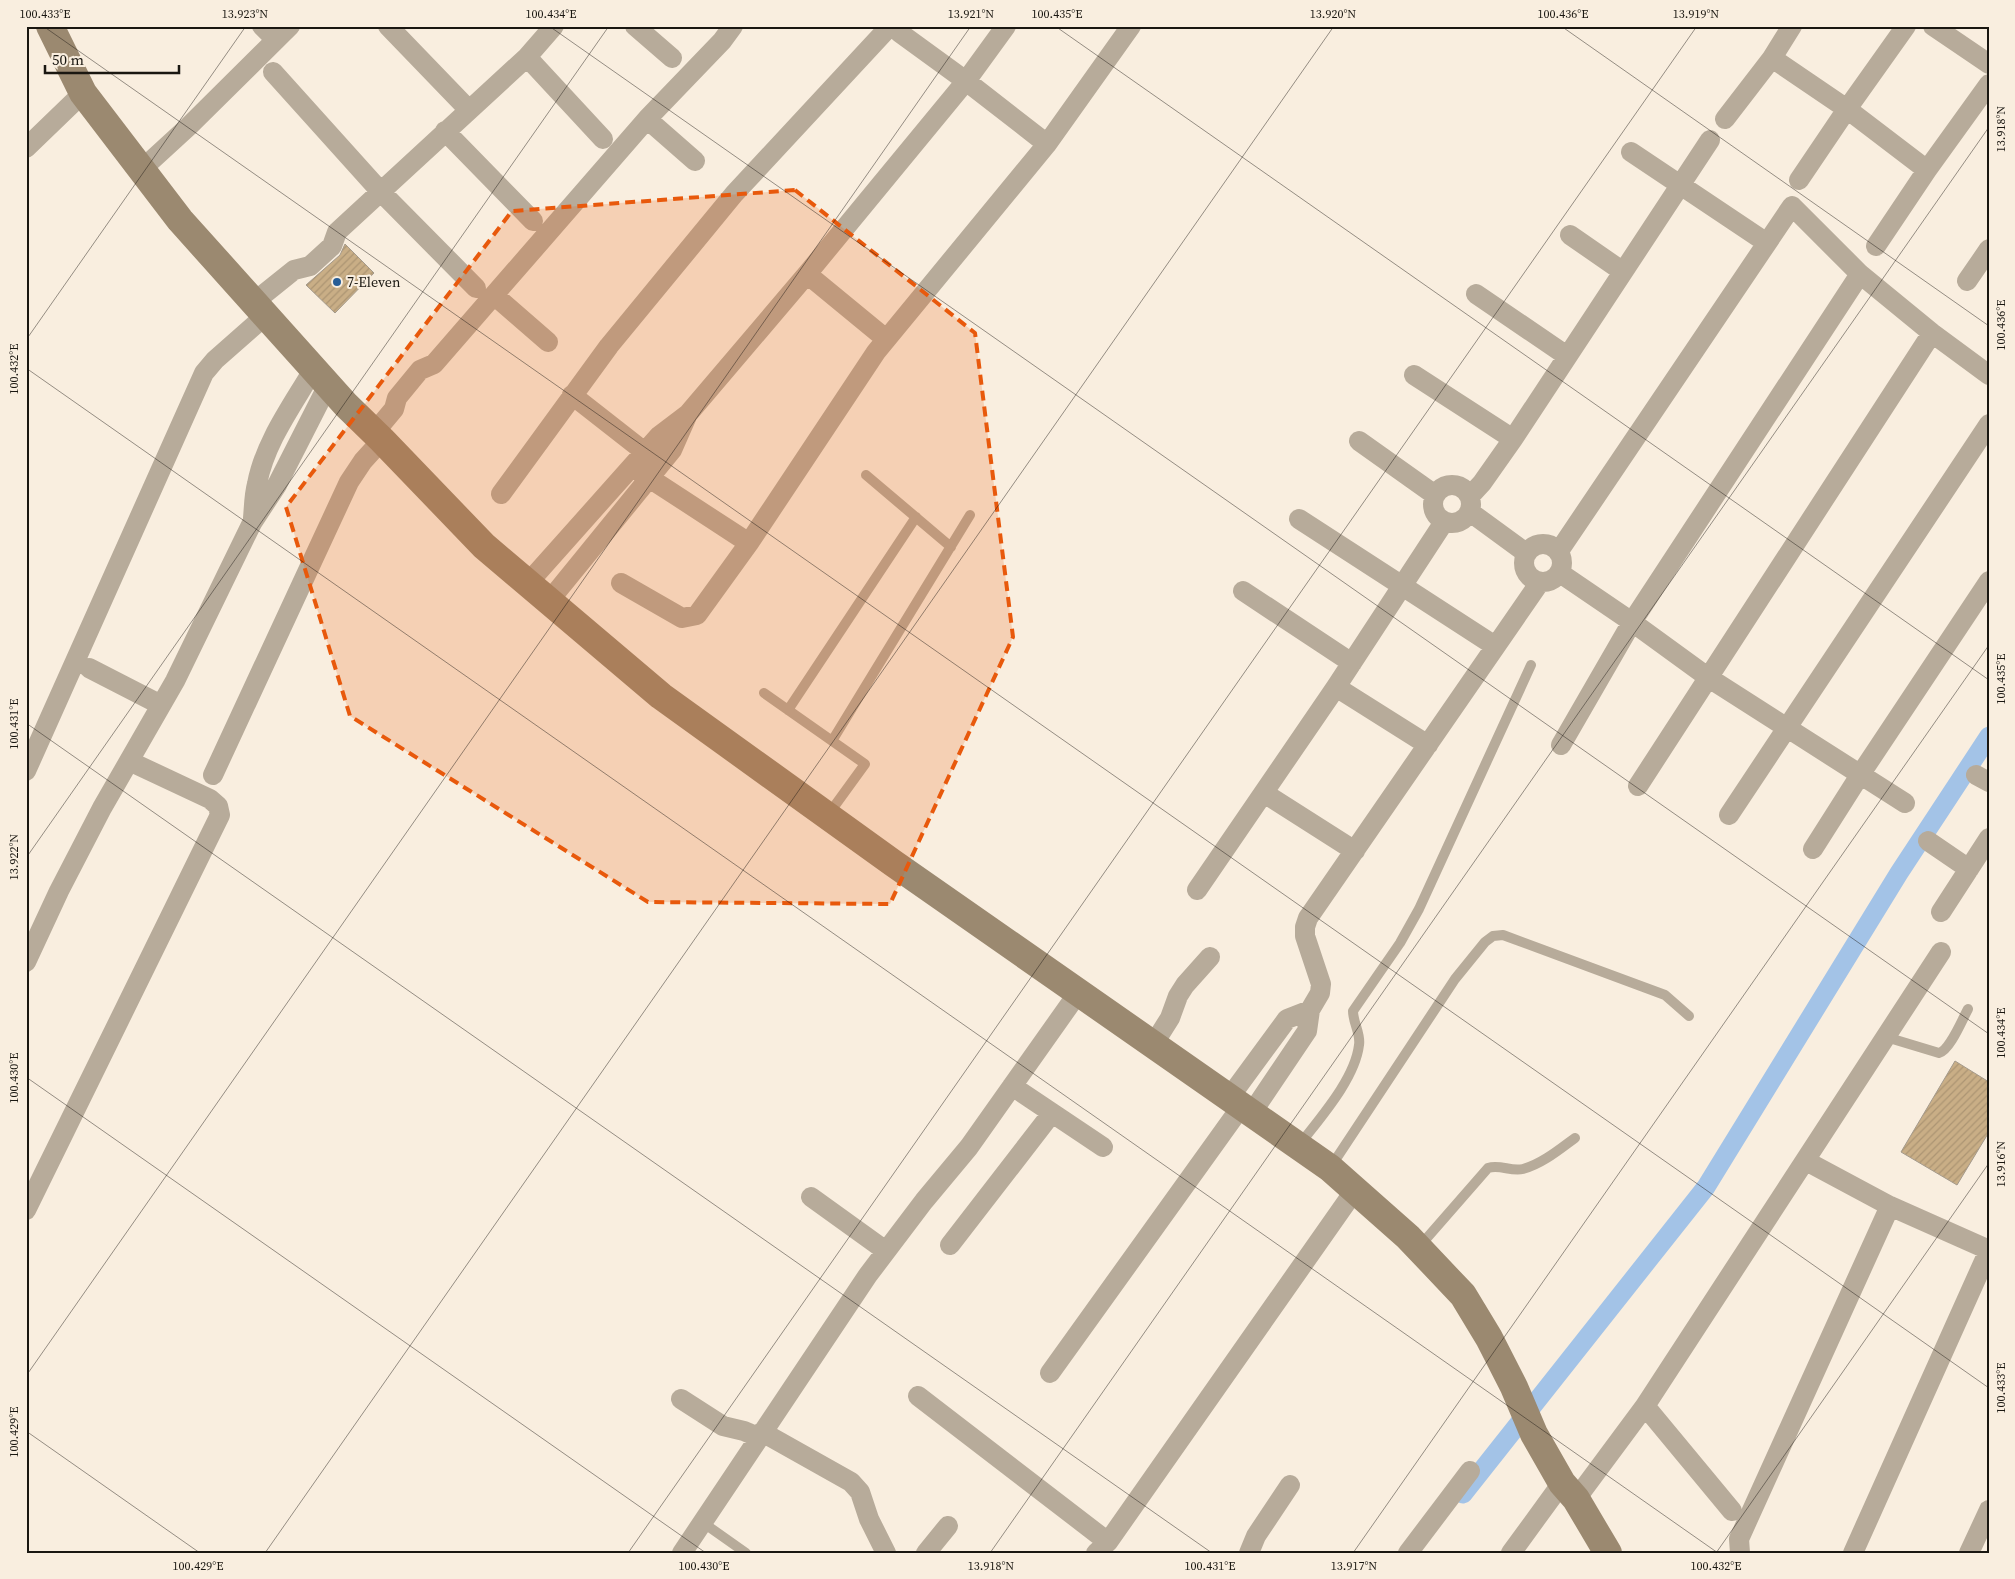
<svg xmlns="http://www.w3.org/2000/svg" width="2015" height="1579" viewBox="0 0 2015 1579" font-family="'Source Serif 4',serif">
	<defs>
		<pattern id="building-hatch" width="6" height="6" patternUnits="userSpaceOnUse" patternTransform="scale(1.25)"><rect width="6" height="6" fill="#c9ae86"/><path d="M-1 1l2-2M0 6l6-6M5 7l2-2" fill="none" stroke="#ac9573"/></pattern>
	</defs>
	<rect width="100%" height="100%" fill="#f9eedf"/>
	<g fill="none" stroke-linecap="round" stroke-linejoin="round">
		<!-- canal -->
		<path stroke="#a3c3e7" stroke-width="19" d="M1463,1494L1706,1187L1899,873L1989,736"/>
	</g>
	<!-- building -->
	<path fill="url(#building-hatch)" stroke="#a49a8c" d="M345,244L374,273L335,313L306,285L340,255Z
		M1955,1061L1989,1082V1132L1957,1185L1901,1152Z"/>
	<g fill="none" stroke-linecap="round" stroke-linejoin="round">
		<!-- lane -->
		<path stroke="#b7ab9a" stroke-width="10" d="M866,475L951,547
			M764,693L865,764L828,815
			M788,710L916,517
			M832,741L970,515
			M1886,1037L1939,1053C1950,1050 1962,1020 1968,1009
			M1300,1144C1320,1118 1355,1079 1359,1045C1361,1034 1353,1023 1353,1011L1400,943L1419,909L1531,665
			M1330,1168L1455,979L1485,942L1493,936L1503,935L1665,995L1689,1016
			M1419,1247L1488,1168C1500,1164 1511,1172 1523,1169C1542,1164 1560,1149 1575,1138
			M702,1522L746,1553"/>
		<!-- street -->
		<path stroke="#b7ab9a" stroke-width="20" d="M262,26L276,40
			M388,26L469,110
			M635,26L672,58
			M896,26L900,33L966,81L1047,144
			M1933,26L1989,64
			M527,57L603,139
			M1772,58L1847,109L1927,170
			M273,72L381,192L476,288
			M647,119L695,161
			M1725,119L1772,58L1792,26
			M445,131L533,221
			M26,148L83,93
			M1631,152L1767,243
			M141,170L189,126L290,26
			M1799,180L1847,109L1906,26
			M1570,235L1622,271
			M1876,246L1927,170L1989,84
			M807,274L886,339
			M1967,281L1989,249
			M1476,294L1567,356
			M495,296L548,342
			M253,303L294,270L310,266L332,246L337,232L527,57L554,26
			M1414,375L1513,439
			M572,395L655,460
			M374,433L394,409L397,398L420,370L434,364L647,119L722,41L733,26
			M1359,441L1435,495
			M640,472L749,543
			M1433 504a19 19 0 1 1 38 0a19 19 0 1 1-38 0Z
			M501,494L609,346L734,194L890,26
			M1470,496L1482,483L1513,439L1710,140
			M1470,512L1526,553
			M253,518C254,507 254,495 257,484C265,442 292,406 313,370
			M1299,519L1495,646
			M1524 563a19 19 0 1 1 38 0a19 19 0 1 1-38 0Z
			M1559,551L1792,206L1860,274L1932,333L1989,375
			M1560,573L1632,622L1709,678L1905,803
			M528,583L659,436L688,414L807,274L966,81L1006,26
			M621,583L682,618L697,615L749,543L876,352L1047,144L1131,26
			M1243,591L1352,663
			M549,601L672,450L687,416
			M89,668L161,705
			M1336,687L1428,745
			M1561,745L1632,622L1860,274
			M26,771L204,373L215,360L265,316
			M213,775L349,482L363,461L382,440
			M1976,775L1989,782
			M1638,786L1932,333
			M1264,793L1355,851
			M1729,815L1989,424
			M1928,841L1969,869
			M1813,849L1860,775L1989,581
			M1197,890L1336,687L1444,522
			M1941,912L1989,838
			M26,962L59,891L102,808L175,681L252,523L277,485L328,385
			M1153,1045L1170,1018L1178,996L1185,985L1210,957
			M1012,1086L1103,1147
			M1229,1098L1287,1019L1310,1010
			M1251,1114L1307,1031L1310,1010L1320,993L1321,984L1305,936V927L1308,918L1540,582
			M1806,1161L1890,1206L1989,1250
			M811,1197L886,1251
			M26,1210L220,815L218,806L210,799L129,761
			M950,1245L1052,1113
			M1050,1373L1241,1107
			M918,1396L1108,1542
			M681,1399L723,1426L744,1431L758,1437
			M1645,1406L1732,1511
			M762,1432L851,1482L860,1492L869,1519L886,1553
			M1576,1499L1645,1406L1941,952
			M682,1553L868,1275L924,1201L969,1147L1078,993
			M926,1553L948,1526
			M1096,1553L1108,1542L1355,1190
			M1249,1553L1256,1536L1290,1485
			M1408,1553L1470,1471
			M1511,1553L1562,1483
			M1740,1553L1739,1539L1890,1206
			M1853,1553L1989,1250
			M1969,1553L1989,1510"/>
		<!-- secondary -->
		<path stroke="#9b8970" stroke-width="28" d="M50,26L83,93L180,220L346,405L382,440L484,546L661,696L893,863L1330,1168L1408,1237L1463,1295L1489,1338L1514,1387L1534,1434L1562,1483L1576,1499L1608,1553"/>
	</g>
	<!-- marked area -->
	<path fill="#e8590c" fill-opacity="0.2" stroke="#e8590c" stroke-width="4" stroke-dasharray="10 6" stroke-linejoin="round" d="M795,190L975,333L1013,637L890,904L648,902L350,716L286,507L512,211Z"/>
	<!-- ticks -->
	<path fill="none" stroke="#1a1711" stroke-width="1" stroke-opacity="0.45" d="M43,26L1989,1388M549,26L1989,1034M1055,26L1989,680M1561,26L1989,326M26,340L246,26M26,368L1718,1553M26,723L1212,1553M26,858L609,26M26,1077L706,1553M26,1376L971,26M26,1431L200,1553M265,1553L1334,26M628,1553L1697,26M990,1553L1989,127M1353,1553L1989,645M1716,1553L1989,1163"/>
	<!-- markers -->
	<circle fill="#275d96" stroke="#f9eedf" stroke-width="2" cx="337" cy="282" r="5"/>
	<g text-anchor="middle" stroke-width="4" stroke-linejoin="round" paint-order="stroke">
		<!-- poi labels -->
		<g font-size="14" fill="#1a1711" stroke="#f9eedf" text-anchor="start">
			<text x="347" y="287">7-Eleven</text>
		</g>
	</g>
	<!-- border -->
	<rect width="2015" height="1579" fill="none" stroke="#f9eedf" stroke-width="55"/>
	<!-- scale -->
	<path d="M45 65v8h134v-8" fill="none" stroke="#1a1711" stroke-width="2.5"/>
	<text x="52" y="65" font-size="15" fill="#1a1711" stroke="#f9eedf" stroke-width="4" paint-order="stroke">50 m</text>
	<rect x="28" y="28" width="1960" height="1524" fill="none" stroke="#1a1711" stroke-width="2"/>
	<g font-size="12" text-anchor="middle" fill="#1a1711">
		<text x="45" y="18">100.433°E</text>
		<text x="245" y="18">13.923°N</text>
		<text x="551" y="18">100.434°E</text>
		<text x="971" y="18">13.921°N</text>
		<text x="1057" y="18">100.435°E</text>
		<text x="1333" y="18">13.920°N</text>
		<text x="1563" y="18">100.436°E</text>
		<text x="1696" y="18">13.919°N</text>
		<text transform="translate(2001 129) rotate(-90)" y="4">13.918°N</text>
		<text transform="translate(2001 325) rotate(-90)" y="4">100.436°E</text>
		<text transform="translate(14 369) rotate(-90)" y="4">100.432°E</text>
		<text transform="translate(2001 679) rotate(-90)" y="4">100.435°E</text>
		<text transform="translate(14 724) rotate(-90)" y="4">100.431°E</text>
		<text transform="translate(14 857) rotate(-90)" y="4">13.922°N</text>
		<text transform="translate(2001 1033) rotate(-90)" y="4">100.434°E</text>
		<text transform="translate(14 1078) rotate(-90)" y="4">100.430°E</text>
		<text transform="translate(2001 1164) rotate(-90)" y="4">13.916°N</text>
		<text transform="translate(2001 1388) rotate(-90)" y="4">100.433°E</text>
		<text transform="translate(14 1432) rotate(-90)" y="4">100.429°E</text>
		<text x="198" y="1570">100.429°E</text>
		<text x="704" y="1570">100.430°E</text>
		<text x="991" y="1570">13.918°N</text>
		<text x="1210" y="1570">100.431°E</text>
		<text x="1354" y="1570">13.917°N</text>
		<text x="1716" y="1570">100.432°E</text>
	</g>
</svg>
